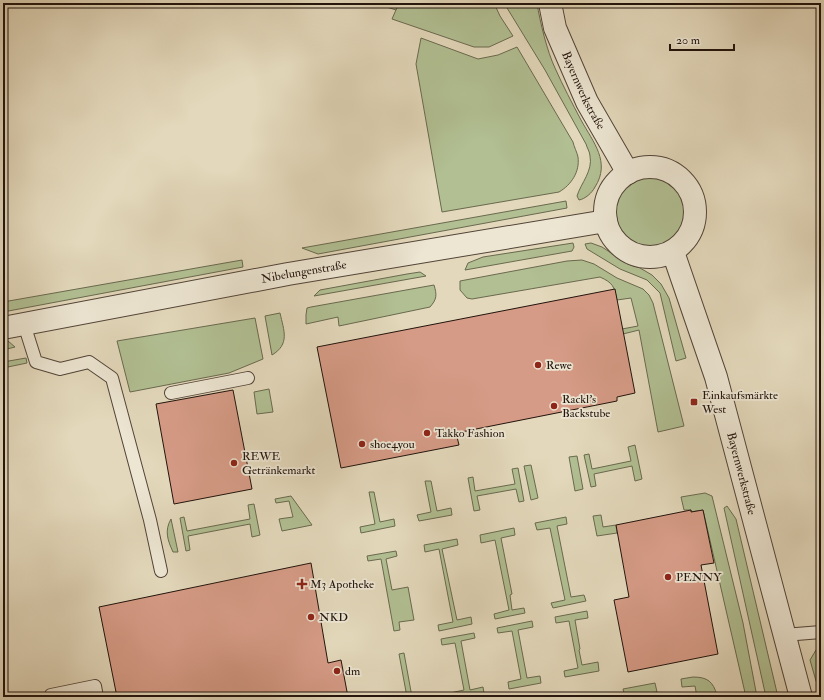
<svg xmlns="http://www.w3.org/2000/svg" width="824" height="700" viewBox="0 0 824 700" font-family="'IM FELL Double Pica',serif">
	<defs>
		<pattern id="forest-crowns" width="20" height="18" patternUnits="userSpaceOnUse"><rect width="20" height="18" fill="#b1bf92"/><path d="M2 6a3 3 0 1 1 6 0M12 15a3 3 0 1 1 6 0" fill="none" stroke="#98a37d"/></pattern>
	</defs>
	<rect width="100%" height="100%" fill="#e3d8bb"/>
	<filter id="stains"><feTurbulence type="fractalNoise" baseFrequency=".005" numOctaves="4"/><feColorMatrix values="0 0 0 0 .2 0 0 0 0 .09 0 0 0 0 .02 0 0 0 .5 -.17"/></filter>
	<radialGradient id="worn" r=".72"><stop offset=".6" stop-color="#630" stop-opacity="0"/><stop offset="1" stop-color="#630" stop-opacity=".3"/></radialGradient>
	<!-- grass -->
	<path fill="#b1bf92" stroke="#69694f" d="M399,3H494L500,16L513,36L489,47H474L392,19Z
		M504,3H537C540,22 547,51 555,68C563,86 572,103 581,120C593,142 611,162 595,187C592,193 585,199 579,200L577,196C581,183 593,171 590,156C590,152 587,148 586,144L545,70Z
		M421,38L478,59L498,55L517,47L573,142C574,147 577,152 578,157C580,172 571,185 559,192L442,212L416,64Z
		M616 212a34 34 0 1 1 68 0a34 34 0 1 1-68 0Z
		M566,201L567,208L318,254L302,248Z
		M573,243L574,247L572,251L465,270L468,263L483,257Z
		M591,243L602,247L628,264L640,268L652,275L661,284L669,298L686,358L676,361L660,293L647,280L620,269L587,249L585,244Z
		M242,260L243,267L3,312V302Z
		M582,260L594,264L617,278L643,289L649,295L653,303L684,426L658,432L639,330L623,334L622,329L638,326L631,298L617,300C614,286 613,283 600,277L472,299L467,298L460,290V281L567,261Z
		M420,272L426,276L314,296L320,290L407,274Z
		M434,285C437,295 437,299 430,307L339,326L338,317L306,324V315L307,308L311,307Z
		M280,313C284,331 290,344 272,355L265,316Z
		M255,318L263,359L229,373L130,392L117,341Z
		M3,340L8,341L15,347L3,350Z
		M26,358L27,363L3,368V362Z
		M269,389L273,412L257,414L254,392Z
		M635,445L642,479L635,481L632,466L594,474L596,486L591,487L584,455L589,454L592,469L631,461L628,447Z
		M577,456L583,489L575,491L569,457Z
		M531,465L538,498L531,500L524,466Z
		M518,468L524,501L519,502L516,489L477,496L480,510L474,511L468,478L473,477L475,491L515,484L512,469Z
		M425,481H431L437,511L451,508L452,515L419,521L417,515L431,512Z
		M369,492H374L380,522L394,519L395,526L361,533L360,527L375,524Z
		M705,493L712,496L743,623L757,697H746L703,510L691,512V510H684L681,497Z
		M291,496L312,525L282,531L279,519L293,517L289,501L276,503L275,499Z
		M254,504L260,535L252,537L250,524L188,536L190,550L186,551L180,518L184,517L187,531L250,519L248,505Z
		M727,506L736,519L778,697H766L724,508Z
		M601,515L603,527L616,525L617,533L597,536L593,516Z
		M566,517L567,524L557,526L571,597L584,595L586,601L553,608L551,603L565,600L550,528L537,530L535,523Z
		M171,519L178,552H173C168,541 164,531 171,519Z
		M514,528L515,535L501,538L512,594L510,595L512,610L524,608L525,613L495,619L494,614L509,610L495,540L481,543L480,535Z
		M457,539L458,545L442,549L457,620L471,617L472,624L439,631L438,625L453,622L439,549L425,552L424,545Z
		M396,551L397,556L386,559L392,590L408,587L414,620L399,622L400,630L394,631L381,559L368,561L367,556Z
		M587,611L588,618L575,620L580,649L579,650L582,665L598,662L599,671L565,677L564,671L578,668L569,621L556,623L555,617Z
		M532,621L533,627L518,630L527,678L540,676L541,683L509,689L508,682L521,679L512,631L498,633L497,628Z
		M474,633L475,638L461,641L470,690L483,687L484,693L464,697H451L450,693L464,690L455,643L442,645L441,639Z
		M821,647V689L816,681L810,660L816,650Z
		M404,653L412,697H407L399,654Z
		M693,677C708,677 713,682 717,695L697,697L695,686L682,687L681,679Z
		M655,683L657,692L643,694V697H639L638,695L625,697L623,689Z"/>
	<!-- forest -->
	<path fill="url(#forest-crowns)" stroke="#69694f" d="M374,3H399L396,10Z"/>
	<!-- building -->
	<path fill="#d69b86" stroke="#21130c" d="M615,289L635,393L617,397V401L456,433L459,445L341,468L317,347Z
		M233,390L252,489L174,504L156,404Z
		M691,510V512L703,510L714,563L701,565L718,654L628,672L614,600L629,597L616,525Z
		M311,563L328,663L341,660L348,697H117L99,607Z"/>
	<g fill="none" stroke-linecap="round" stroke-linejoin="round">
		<!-- service casing -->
		<g stroke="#524438" stroke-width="14">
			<path id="service" d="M24,324L36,362L60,369L89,362L112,378L150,520L161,571
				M171,393L248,378
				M784,635L821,632
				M51,697V695L95,686L97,697"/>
		</g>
		<!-- minor casing -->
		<g stroke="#524438" stroke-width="24">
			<g id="minor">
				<path id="s1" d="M550,3L555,28L587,102L628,173"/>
				<circle cx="650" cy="212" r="45"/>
				<path id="s2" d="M673,252L716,377L801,697"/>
				<path id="s3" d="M3,328L288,274L606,221"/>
			</g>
		</g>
		<!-- service -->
		<use href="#service" stroke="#ede6d3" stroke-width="12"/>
		<!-- minor -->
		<use href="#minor" stroke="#ede6d3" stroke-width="22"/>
	</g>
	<!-- markers -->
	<g fill="#8f2418" stroke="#ede6d3" stroke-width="1.5">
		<circle cx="538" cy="365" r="4"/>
		<rect x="690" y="398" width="8" height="8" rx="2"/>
		<circle cx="554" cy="406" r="4"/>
		<circle cx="427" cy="433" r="4"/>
		<circle cx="362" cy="444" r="4"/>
		<circle cx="234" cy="463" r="4"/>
		<circle cx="668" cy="577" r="4"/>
		<path d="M300 578h4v4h4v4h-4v4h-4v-4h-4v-4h4z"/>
		<circle cx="311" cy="617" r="4"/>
		<circle cx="337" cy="671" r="4"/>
	</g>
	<g text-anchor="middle" stroke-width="3.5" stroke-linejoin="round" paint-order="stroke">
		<!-- street labels -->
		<g font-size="12" fill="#21130c" stroke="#ede6d3">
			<text dy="4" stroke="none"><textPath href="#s1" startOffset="94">Bayernwerkstraße</textPath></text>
			<text dy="4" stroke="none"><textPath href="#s3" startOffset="306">Nibelungenstraße</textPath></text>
			<text dy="4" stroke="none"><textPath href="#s2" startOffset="232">Bayernwerkstraße</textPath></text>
		</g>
		<!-- poi labels -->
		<g font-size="12" fill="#21130c" stroke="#ede6d3" text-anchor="start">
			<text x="546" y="369">Rewe</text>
			<text x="702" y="399">Einkaufsmärkte<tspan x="702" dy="14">West</tspan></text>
			<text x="562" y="403">Rackl's<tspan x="562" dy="14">Backstube</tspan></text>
			<text x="435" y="437">Takko Fashion</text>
			<text x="370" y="448">shoe4you</text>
			<text x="242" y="460">REWE<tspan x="242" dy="14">Getränkemarkt</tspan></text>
			<text x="676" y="581">PENNY</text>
			<text x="310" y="588">M3 Apotheke</text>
			<text x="319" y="621">NKD</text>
			<text x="345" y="675">dm</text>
		</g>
	</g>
	<!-- margin -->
	<rect width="824" height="700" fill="none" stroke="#e3d8bb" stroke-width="16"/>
	<rect x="4" y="4" width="816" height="692" fill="none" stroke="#21130c" stroke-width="2"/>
	<rect x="8" y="8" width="808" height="684" fill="none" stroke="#21130c"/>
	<!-- scale -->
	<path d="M670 44v6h64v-6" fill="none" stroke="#21130c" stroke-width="2"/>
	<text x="676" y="44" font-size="12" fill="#21130c" stroke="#ede6d3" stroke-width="3" paint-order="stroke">20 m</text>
	<rect width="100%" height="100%" filter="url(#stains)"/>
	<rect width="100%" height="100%" fill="url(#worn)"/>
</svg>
